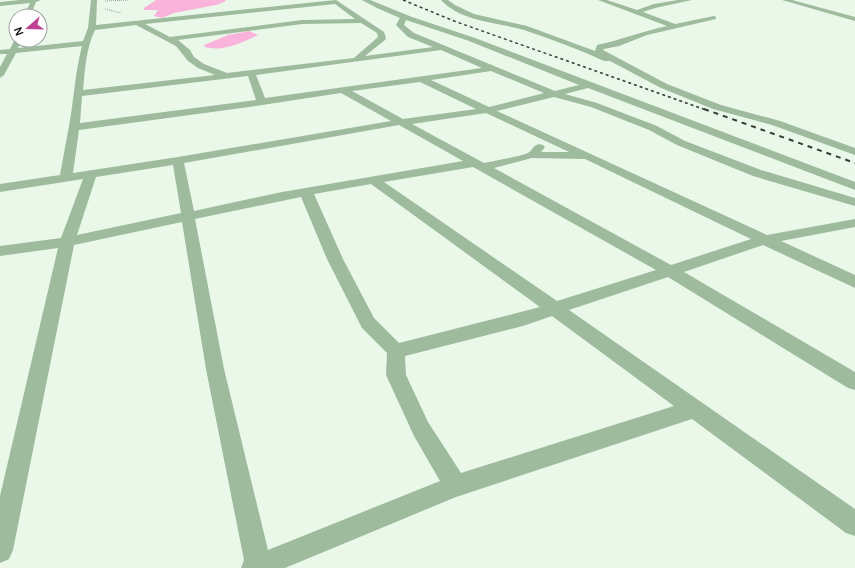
<svg xmlns="http://www.w3.org/2000/svg" width="855" height="568" viewBox="0 0 855 568" font-family="Manrope,sans-serif">
	<rect width="100%" height="100%" fill="#e9f8e9"/>
	<!-- green -->
	<path fill="#fab4db" d="M156,0H226L224,2L216,5L174,13L162,18L154,16L158,10H144V8Z
		M249,31L258,35C242,43 223,52 205,47L204,45L228,35Z"/>
	<g fill="none" stroke-linecap="round" stroke-linejoin="round">
		<!-- path -->
		<path stroke="#929d92" stroke-width="1" stroke-dasharray="1 1" stroke-linecap="butt" d="M105,1L128,0
			M105,9L121,13"/>
		<!-- minor -->
		<path fill="#9ebb9d" fill-rule="evenodd" d="M20,0H41L36,2L30,16H24L30,3L0,6V2Z
			M91,0H97L96,25L336,0L384,32L386,38L385,40L365,56L433,47L408,37L396,25L400,18L377,8L362,0H370L412,17L475,38L855,182V190L588,88L565,94L597,103L657,126L685,141L761,170L855,198V206L753,176L677,145L649,130L591,107L554,97L497,111L767,235L855,219V227L781,241L855,275V288L763,245L684,272L855,372V390L848,388L668,277L569,310L855,509V536L846,533L692,419L456,497L285,568H241L244,560L206,369L182,222L74,245L13,550L9,559L0,563V496L58,248L0,256V246L61,238L83,179L0,192V184L60,175C63,158 66,142 69,126C74,99 75,73 82,46L16,53L4,75L0,78V67L7,54H0V50L10,49L14,41H17L21,43L18,48L83,41L88,28ZM335,4L355,19L302,20L170,37L145,24ZM406,20L469,41L579,85L555,91L414,33L404,25ZM361,23L377,33L378,37L354,58L227,73L204,64L194,57L190,50L178,40L302,24ZM136,25L176,46L188,61L198,68L215,75L83,90C85,70 86,48 95,30ZM441,50L482,68L265,98L256,75ZM491,71L544,93L489,107L431,80ZM248,76L256,100L80,123L82,96ZM420,82L476,109L403,119L352,91ZM341,93L391,121L178,157L73,173L79,130L249,107ZM486,113L569,152H541L545,147L543,145C534,142 534,149 528,153C521,156 494,161 484,163L412,124ZM399,125L463,161L282,192L194,211L184,163ZM532,158L585,159L751,239L671,265L494,168ZM173,165L181,213L77,235L96,177ZM473,167L656,270L557,301L384,182ZM371,184L540,307L399,343L374,318L343,259L314,194ZM301,197L327,259L362,328L387,353L386,375L414,436L440,481L268,550L224,369L195,219ZM552,316L674,406L461,473L428,422L406,375L405,356L523,326Z
			M441,0H448L455,5L474,14L527,26L595,51L597,45C621,40 643,31 667,26L598,0H607L637,10L654,4L678,0H692L655,8L643,12L675,24L714,16L716,17V19L647,35L619,46L604,49L603,50L667,84L721,105L780,121L855,148V155L772,125L713,109L661,88L610,61H604C578,49 551,39 524,30C497,22 461,22 441,0Z
			M782,0H792L855,17V21Z"/>
		<!-- rail-far1 -->
		<path stroke="#353c35" stroke-width="1.5" stroke-dasharray="3 3" stroke-linecap="butt" d="M403,0L454,21L706,110"/>
		<!-- rail -->
		<path stroke="#353c35" stroke-width="2" stroke-dasharray="5 5" stroke-linecap="butt" d="M704,109L855,163"/>
	</g>
	<!-- north arrow -->
	<g transform="translate(28 28) rotate(250)"><circle r="19" fill="#ffffff" stroke="#9ea09e"/>
	<path d="M0-3L7 15L0 10L-7 15Z" fill="#bf4292"/>
	<text y="-6" font-size="11" font-weight="bold" text-anchor="middle" fill="#0c110c">N</text>
	</g>
</svg>
